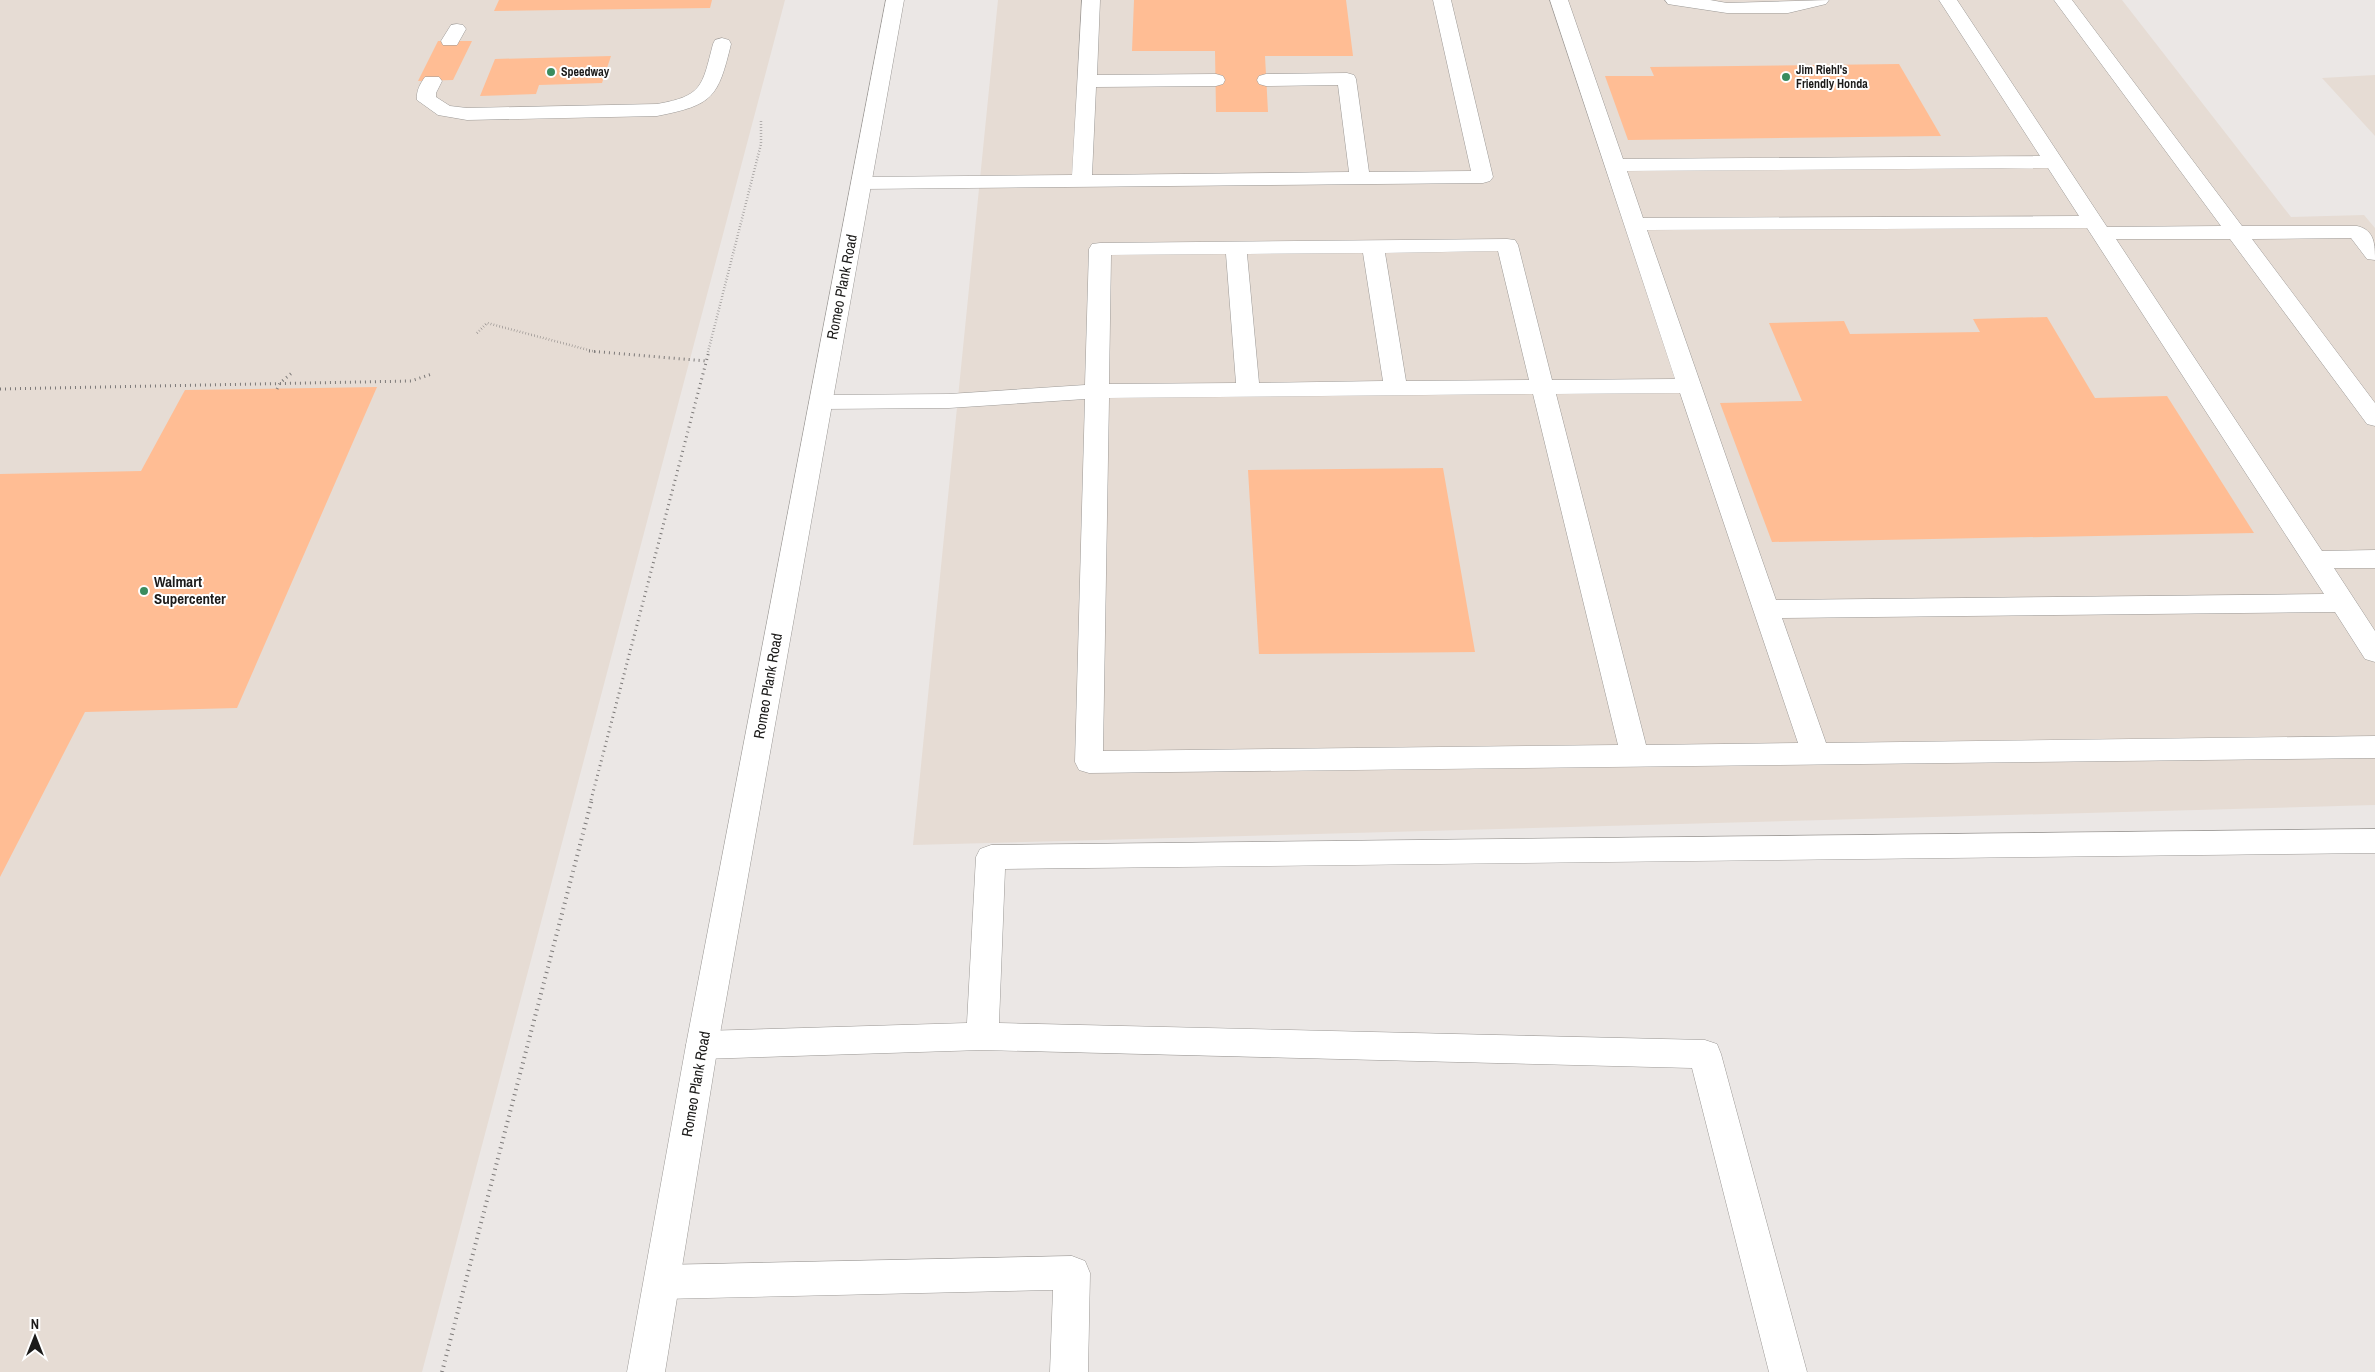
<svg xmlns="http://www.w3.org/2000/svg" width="2375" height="1372" viewBox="0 0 2375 1372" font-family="'Archivo Narrow',sans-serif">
	<rect width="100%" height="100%" fill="#ebe7e5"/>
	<!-- built -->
	<path fill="#e6dcd4" d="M0,0H785L422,1372H0Z
		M998,0H2122L2291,217L2364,215L2375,228V805L913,845Z
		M2375,75V136L2322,78Z"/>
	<!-- building -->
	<path fill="#ffbd94" d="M499,0H712L710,8L494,11Z
		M1134,0H1346L1353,56H1265L1268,112H1216L1215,51H1132Z
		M438,41H472L453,80L418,81Z
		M611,56L602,83L539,85L536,94L480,96L495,59Z
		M1899,64L1941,136L1628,140L1605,76H1654L1650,67Z
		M2047,317L2095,398L2167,396L2254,533L1772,542L1720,403L1802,401L1769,323L1844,321L1850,334L1980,332L1973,319Z
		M377,387L237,708L85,712L0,877V474L141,471L185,390Z
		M1443,468L1475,652L1259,654L1248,470Z"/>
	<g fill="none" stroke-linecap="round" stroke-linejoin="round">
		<!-- service casing -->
		<g stroke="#9c9996" stroke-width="1">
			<path id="service" d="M1082,0H1100L1097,75L1216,74L1223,76L1225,80L1223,84L1216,86L1096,87L1092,175L1349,172L1338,85L1266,86L1259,84L1257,80L1259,76L1266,74L1347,73L1354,75L1356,79L1369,172L1471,171L1433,0H1451L1493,177L1490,181L1483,183L862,189L855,187L852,183L855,179L862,177L1072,175Z
				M1550,0H1568L1623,159L2040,156L1939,0H1957L2107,227L2221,226L2054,0H2072L2242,226H2357C2375,230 2375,245 2375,260L2367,259L2351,238L2252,239L2375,403V426L2367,424L2230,239H2116L2322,551L2375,550V568H2334L2375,631V662L2365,659L2335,612L1782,618L1826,743L2375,736V758L1089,773L1079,770L1075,762L1085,399L949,408L821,409L813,407L809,402L813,397L821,395L949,394L1085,385L1089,249L1092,244L1100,243L1507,239L1515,240L1518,245L1552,380L1675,379ZM2048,168L2079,216L1643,218L1627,171ZM2087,228L2324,594L1776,600L1647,230ZM1498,251L1529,380L1406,381L1385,253ZM1363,253L1383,381L1259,383L1247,254ZM1226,254L1236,383L1109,384L1111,255ZM1680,393L1798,743L1646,745L1556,394ZM1533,394L1618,745L1103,751L1109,398Z
				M1665,0H1710L1727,3L1829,0L1826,4L1788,13H1727L1674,5L1668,4Z
				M457,24L463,25L466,29L457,45H443L441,41L451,25Z
				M722,38L729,40L731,44C718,98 713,105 657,116L467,120L438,115L417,100C416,91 420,84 425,77H439L442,81L436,93V97L450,106L467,108L657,104C703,96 702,86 713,44L715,40Z
				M2375,829V853L1005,869L999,1023L1705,1040L1717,1044L1721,1054L1807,1372H1769L1692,1068L982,1050L702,1059L690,1055L686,1045L690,1035L702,1031L967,1023L976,857L980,849L991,845Z
				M1072,1256L1085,1261L1090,1273L1088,1372H1050L1053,1290L662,1299L649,1294L644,1282L649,1270L662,1265Z"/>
		</g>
		<!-- secondary casing -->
		<g stroke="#9c9996" stroke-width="1">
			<path id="secondary" d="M886,0H904L718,1045L665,1372H627L686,1045Z"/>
		</g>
		<!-- path-far2 -->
		<path stroke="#7c7978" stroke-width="2.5" stroke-dasharray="0.5 2.5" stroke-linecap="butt" d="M477,333L487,323L596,352
			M708,352L761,144V120"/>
		<!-- path-far1 -->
		<path stroke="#7c7978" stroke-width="3" stroke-dasharray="1 4" stroke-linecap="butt" d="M589,351L706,361
			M0,389L411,381L432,374
			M277,389L280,383L293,372
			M591,800L709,351"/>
		<!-- path -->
		<path stroke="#7c7978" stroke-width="4" stroke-dasharray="1 4.5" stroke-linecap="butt" d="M442,1372L592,799"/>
		<!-- service -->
		<use href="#service" fill="#fff" fill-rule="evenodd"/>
		<!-- secondary -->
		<use href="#secondary" fill="#fff" fill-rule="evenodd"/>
	</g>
	<!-- markers -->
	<g fill="#3a8c5e" stroke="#fff" stroke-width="2">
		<circle cx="551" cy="72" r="5"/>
		<circle cx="1786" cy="77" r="5"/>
		<circle cx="144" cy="591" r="5"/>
	</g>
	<g text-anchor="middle" stroke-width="4" stroke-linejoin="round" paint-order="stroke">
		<!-- far-poi labels -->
		<g font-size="12" font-weight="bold" fill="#1c1b1a" stroke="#fff" text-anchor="start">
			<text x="1796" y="74">Jim Riehl's<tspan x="1796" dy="14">Friendly Honda</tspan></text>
			<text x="561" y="76">Speedway</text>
		</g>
		<!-- street labels -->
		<g font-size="15" fill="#1c1b1a" stroke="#fff">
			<text transform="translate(842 287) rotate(-79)" y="5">Romeo Plank Road</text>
			<text transform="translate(768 686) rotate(-80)" y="5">Romeo Plank Road</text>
			<text transform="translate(696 1084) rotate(-80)" y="5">Romeo Plank Road</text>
		</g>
		<!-- poi labels -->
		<g font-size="15" font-weight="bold" fill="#1c1b1a" stroke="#fff" text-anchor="start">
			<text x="154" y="587">Walmart<tspan x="154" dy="17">Supercenter</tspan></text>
		</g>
	</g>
	<!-- north arrow -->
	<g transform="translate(35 1337)" stroke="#ffffff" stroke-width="4" paint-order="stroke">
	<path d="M0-4L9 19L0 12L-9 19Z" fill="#1c1b1a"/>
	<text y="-8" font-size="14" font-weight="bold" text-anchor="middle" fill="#1c1b1a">N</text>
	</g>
</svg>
